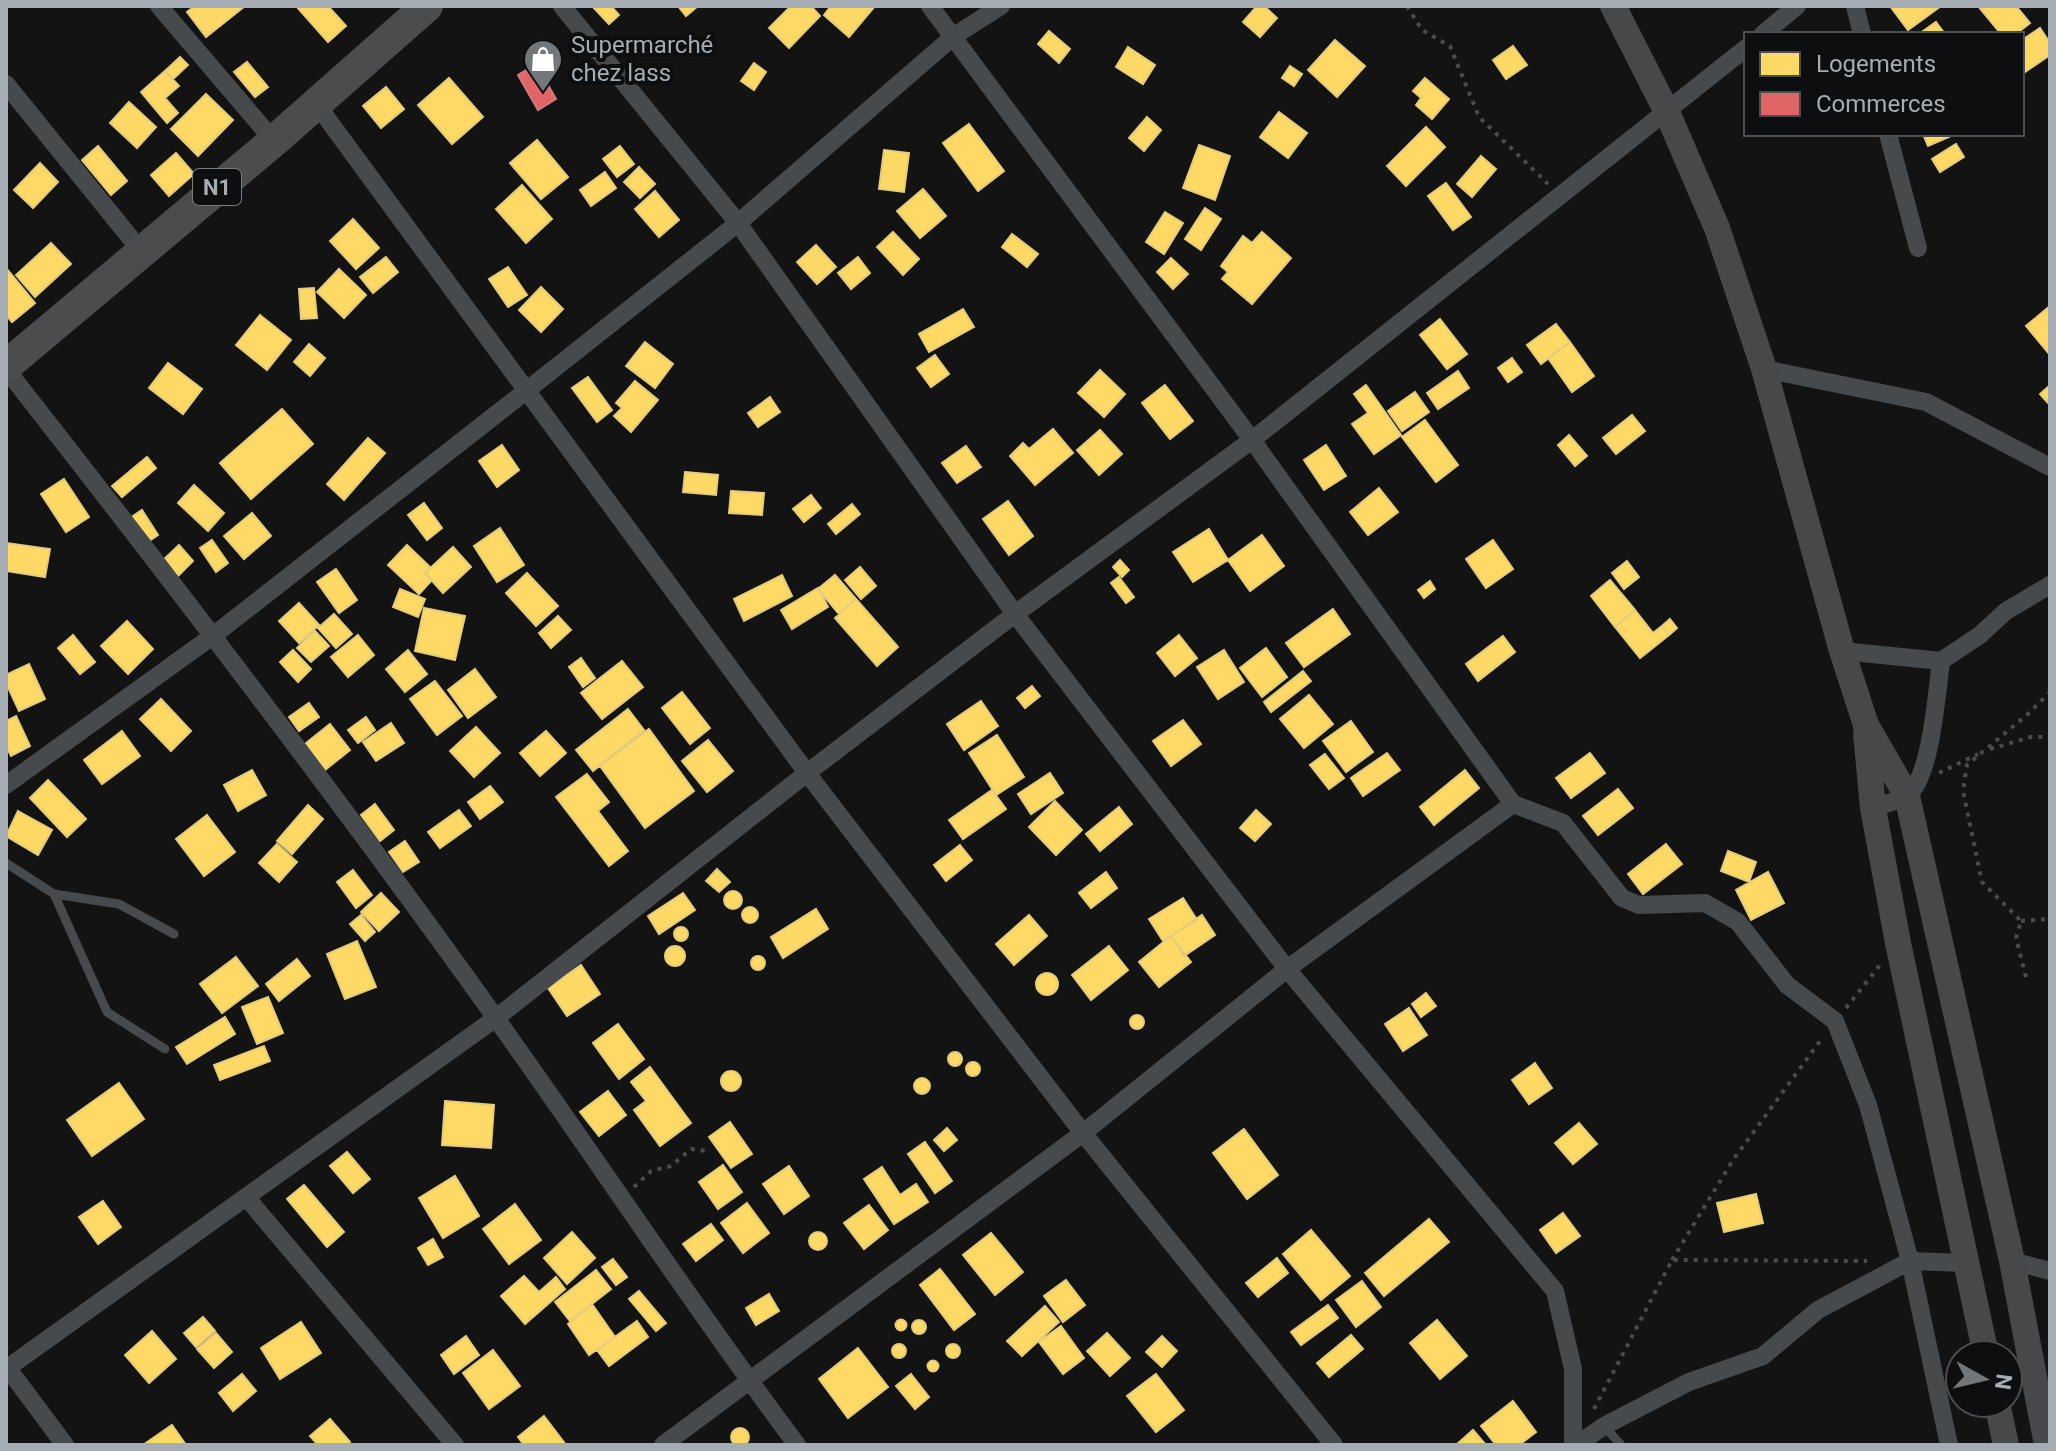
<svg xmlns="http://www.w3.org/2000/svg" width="2056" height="1451" viewBox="0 0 2056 1451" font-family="Roboto,sans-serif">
	<rect width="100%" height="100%" fill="#131313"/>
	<!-- homes -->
	<path fill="#ffd966" stroke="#e4cc7d" stroke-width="2" d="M195,6H245L206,37L187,12Z
		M296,6H328L346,26L328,42Z
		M592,6H611L619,15L609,24Z
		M678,6H698L686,16Z
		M791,6H811L820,16L789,48L769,28Z
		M831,6H875L849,37L824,15Z
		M1257,6H1264L1277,18L1260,37L1243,22Z
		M1890,6H1941L1908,30Z
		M1978,6H2016L2030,23L2016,34H2001Z
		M1936,22L1945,34H1919Z
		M2040,28L2050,43V55L2022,74V40Z
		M1049,31L1070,49L1059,63L1038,44Z
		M1335,40L1365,66L1337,97L1308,70Z
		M1513,46L1527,65L1506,79L1493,60Z
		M1128,47L1155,65L1143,84L1116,67Z
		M180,57L188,65L173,79L165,71Z
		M247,62L268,87L255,97L234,72Z
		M754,63L766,72L754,90L741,81Z
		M1290,66L1302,74L1294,86L1282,78Z
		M165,71L179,86L165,98L178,113L167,123L141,92Z
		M449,78L483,117L452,144L418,105Z
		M1425,78L1449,99L1432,119L1416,105L1421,98L1413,91Z
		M386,87L404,109L381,128L363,106Z
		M206,94L233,120L198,156L171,129Z
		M129,102L156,127L137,148L110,123Z
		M1279,112L1307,133L1288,158L1260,137Z
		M1147,117L1161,130L1144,151L1129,138Z
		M969,124L1004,171L978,191L943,143Z
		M1426,127L1445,147L1406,186L1387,166Z
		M1923,134H1950L1951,136L1928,146Z
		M537,140L568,177L541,199L510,163Z
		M1956,144L1964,157L1940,172L1932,159Z
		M1199,145L1230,156L1215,200L1183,188Z
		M98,146L127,181L111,195L82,160Z
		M620,146L634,164L617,177L603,159Z
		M884,150L909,153L904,192L879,189Z
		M176,153L194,174L169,196L151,175Z
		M1481,156L1496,169L1472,197L1457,184Z
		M40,163L58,182L33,208L14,190Z
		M639,167L655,184L640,198L624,182Z
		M605,172L616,188L591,206L580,190Z
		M1446,183L1471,217L1453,230L1428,196Z
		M522,185L552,219L526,243L496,209Z
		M923,189L946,216L920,238L897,211Z
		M655,191L679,220L659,237L635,209Z
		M1205,208L1221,219L1201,250L1185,239Z
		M1165,212L1183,223L1164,254L1146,242Z
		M353,219L379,248L356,269L330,241Z
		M893,232L919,259L903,275L877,247Z
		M1262,232L1291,258L1252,304L1222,279L1228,272L1221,266L1243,236L1252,243Z
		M1012,234L1038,254L1027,267L1002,247Z
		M51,243L71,264L35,297L16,275Z
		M816,245L836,267L817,284L797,262Z
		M386,257L398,272L373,293L360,277Z
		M858,257L870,273L851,289L838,273Z
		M1171,258L1188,274L1173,289L1157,272Z
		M508,267L527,295L508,307L489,279Z
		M6,268L35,303L12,322L6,315Z
		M339,269L366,295L344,318L317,292Z
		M541,287L563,309L541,332L519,310Z
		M314,288L317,318L301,319L299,289Z
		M2050,306V355L2026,326Z
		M963,309L974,327L929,352L919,334Z
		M260,315L291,340L267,370L236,345Z
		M1440,319L1467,354L1447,369L1420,335Z
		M1556,324L1570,342L1541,364L1527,345Z
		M645,342L673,364L655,388L626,366Z
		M1570,342L1594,376L1572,392L1548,358Z
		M309,344L325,358L310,376L294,362Z
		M935,355L949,374L931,387L917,368Z
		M1512,358L1522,372L1508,382L1498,368Z
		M168,363L202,389L183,414L149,388Z
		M1100,370L1125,394L1104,417L1078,393Z
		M1458,371L1469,388L1438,409L1427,393Z
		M588,377L612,410L597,422L572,388Z
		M635,381L658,400L631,432L614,416L622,408L616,403Z
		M1165,385L1193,421L1170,439L1142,403Z
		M1366,385L1401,435L1374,454L1352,424L1368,413L1354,394Z
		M2048,387L2050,390L2048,403L2040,394Z
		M1415,392L1429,412L1402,431L1388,411Z
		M770,397L780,412L758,427L748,413Z
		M282,409L313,444L251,499L220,463Z
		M1632,415L1645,431L1616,454L1603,438Z
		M1425,420L1458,465L1436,482L1402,437Z
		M1053,429L1073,453L1035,485L1010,456L1023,443L1029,449Z
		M1100,430L1122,454L1099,475L1077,450Z
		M1569,435L1587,456L1575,466L1558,445Z
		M368,438L385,453L344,500L327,484Z
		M502,445L519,470L497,487L479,461Z
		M1326,445L1346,476L1324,490L1304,460Z
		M966,446L981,467L957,483L942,463Z
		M147,457L156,468L122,497L112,486Z
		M685,472L718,475L716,495L683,492Z
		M64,479L89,517L66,532L41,494Z
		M194,485L224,513L208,531L178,503Z
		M1379,488L1398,512L1368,535L1350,512Z
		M731,491L764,493L762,515L729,513Z
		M811,495L821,508L804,522L793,509Z
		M1008,501L1033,536L1009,555L983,519Z
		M424,503L442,528L427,540L408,515Z
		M852,504L860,514L836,534L828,524Z
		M142,510L158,535L146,543L130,518Z
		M252,513L271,536L244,559L224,536Z
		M500,528L524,565L497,582L474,546Z
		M1209,529L1228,560L1193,582L1173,552Z
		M1262,535L1284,566L1250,591L1228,560Z
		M212,540L228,563L216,572L200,548Z
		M1493,540L1513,569L1486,588L1466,559Z
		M6,543L50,549L45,577L6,571Z
		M179,545L193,561L176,578L161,562Z
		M407,545L430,567L425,573L432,580L419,594L388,565Z
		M453,547L471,567L443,593L425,573Z
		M1120,560L1129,570L1122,577L1113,567Z
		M1627,561L1639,577L1624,589L1612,573Z
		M860,567L876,586L861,599L845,580Z
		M336,569L357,600L339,613L317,582Z
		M527,573L558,606L536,626L506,593Z
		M782,575L792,596L744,621L734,599Z
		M835,575L856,599L839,614L818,589Z
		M1119,577L1134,597L1126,603L1111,583Z
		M1610,580L1635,610L1615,627L1591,596Z
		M1430,581L1435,589L1424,598L1418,590Z
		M818,588L828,607L792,629L781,610Z
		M400,589L425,599L418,617L393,607Z
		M856,599L898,647L877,666L835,618Z
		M299,603L319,625L299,643L279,621Z
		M424,608L465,616L455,660L415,651Z
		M1333,609L1350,634L1304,667L1286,643Z
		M1635,610L1653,633L1662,626L1669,635L1640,658L1615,627Z
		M334,614L352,634L336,648L318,628Z
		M558,616L571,630L551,648L539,633Z
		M1670,619L1677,628L1669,635L1662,626Z
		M127,621L153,649L128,674L101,646Z
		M315,631L329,646L311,662L297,648Z
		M73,635L95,662L80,674L58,648Z
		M358,635L374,655L348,677L331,657Z
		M1179,635L1197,658L1175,676L1157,653Z
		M1503,636L1515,652L1478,681L1466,664Z
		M1266,648L1287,677L1262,697L1240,668Z
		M293,650L311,669L298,682L280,662Z
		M408,650L427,674L405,692L386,669Z
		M1224,650L1244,682L1218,699L1197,667Z
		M581,658L595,678L583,687L569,667Z
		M622,661L643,687L602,719L581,693Z
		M29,664L45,699L19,711L6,683V675Z
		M475,669L496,697L468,718L448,690Z
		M1303,671L1311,681L1271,712L1264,702Z
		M435,681L462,716L437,735L410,699Z
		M1032,686L1040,696L1025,708L1017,698Z
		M682,692L710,728L690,744L662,708Z
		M1309,695L1333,724L1304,748L1280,719Z
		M161,699L191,731L171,751L140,719Z
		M981,701L998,726L964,750L947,724Z
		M309,703L319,717L299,731L289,717Z
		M628,709L644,730L593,771L576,750Z
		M16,716L30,746L11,756L6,746V721Z
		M366,717L375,730L358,743L348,730Z
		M1183,720L1201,744L1171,766L1153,741Z
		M1351,721L1373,752L1346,772L1323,741Z
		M391,723L404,743L376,761L363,742Z
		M330,724L350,750L325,770L305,744Z
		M476,727L500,753L474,777L450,751Z
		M649,729L694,791L645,828L600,766Z
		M122,731L140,756L102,784L84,760Z
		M546,731L566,753L540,776L520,753Z
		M997,735L1024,777L996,795L969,753Z
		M708,740L733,771L707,792L682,761Z
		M1387,753L1400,770L1363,796L1351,778Z
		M1590,753L1605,773L1571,798L1556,778Z
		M1325,754L1344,778L1329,789L1310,765Z
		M252,770L266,795L238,811L224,785Z
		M1465,770L1479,788L1434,825L1420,807Z
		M1050,773L1063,793L1031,814L1018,794Z
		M587,774L609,802L598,811L628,851L609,866L556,797Z
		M48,780L86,819L67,837L30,798Z
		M490,786L503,802L480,819L468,802Z
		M1618,789L1633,808L1598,835L1583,816Z
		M992,790L1006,809L963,839L949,820Z
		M1055,801L1082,830L1056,855L1029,827Z
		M375,804L394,830L380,841L361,815Z
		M308,805L323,819L292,854L277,841Z
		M1119,807L1132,824L1100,851L1086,834Z
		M459,810L471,826L440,848L428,832Z
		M1256,810L1271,824L1255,841L1240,828Z
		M18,811L52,830L38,855L6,836Z
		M207,815L235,852L204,876L176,839Z
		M405,841L419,862L403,872L389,852Z
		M277,844L297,862L279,882L259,863Z
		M1666,844L1682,864L1643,894L1628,874Z
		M960,845L972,860L946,881L934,865Z
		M1728,851L1756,862L1749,882L1721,871Z
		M717,869L730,882L719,892L706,881Z
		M353,870L372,895L356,908L337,882Z
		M1106,872L1117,888L1091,908L1079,893Z
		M1768,872L1784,903L1751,920L1736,890Z
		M724 900a9 9 0 1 1 18 0a9 9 0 1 1-18 0Z
		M381,893L399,912L379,931L361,912Z
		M683,893L695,910L659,934L648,916Z
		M1183,898L1197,920L1163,941L1149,919Z
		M742 915a8 8 0 1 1 16 0a8 8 0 1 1-16 0Z
		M816,909L828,929L783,958L771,937Z
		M361,915L375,932L365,941L350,924Z
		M1029,915L1047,936L1014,965L996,944Z
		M1202,915L1215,935L1184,956L1171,936Z
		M674 934a7 7 0 1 1 14 0a7 7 0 1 1-14 0Z
		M1171,936L1191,962L1159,987L1139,962Z
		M357,941L376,987L345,999L327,954Z
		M1109,946L1128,970L1091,1000L1072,975Z
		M665 956a10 10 0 1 1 20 0a10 10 0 1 1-20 0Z
		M751 963a7 7 0 1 1 14 0a7 7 0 1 1-14 0Z
		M236,957L258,986L222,1013L200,984Z
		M297,959L310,976L279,1001L266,984Z
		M581,965L600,994L567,1016L548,988Z
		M1036 984a11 11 0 1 1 22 0a11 11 0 1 1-22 0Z
		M1426,993L1436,1006L1421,1017L1412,1004Z
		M268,997L283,1033L257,1044L242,1007Z
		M1409,1008L1427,1035L1403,1051L1385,1024Z
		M1130 1022a7 7 0 1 1 14 0a7 7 0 1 1-14 0Z
		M225,1017L235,1034L187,1064L176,1047Z
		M618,1024L644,1059L619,1079L593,1043Z
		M264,1046L270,1061L220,1080L214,1065Z
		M948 1059a7 7 0 1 1 14 0a7 7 0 1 1-14 0Z
		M966 1069a7 7 0 1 1 14 0a7 7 0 1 1-14 0Z
		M1535,1063L1552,1088L1529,1104L1512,1080Z
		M650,1067L691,1123L660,1146L634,1110L646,1101L631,1082Z
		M721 1081a10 10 0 1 1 20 0a10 10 0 1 1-20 0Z
		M914 1086a8 8 0 1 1 16 0a8 8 0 1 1-16 0Z
		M119,1083L144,1119L92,1156L67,1120Z
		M608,1091L626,1115L599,1136L580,1112Z
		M445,1101L494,1105L491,1148L442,1145Z
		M730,1122L752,1154L731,1168L709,1137Z
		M1579,1123L1597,1144L1573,1164L1555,1143Z
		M947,1128L957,1140L944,1151L934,1140Z
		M1244,1129L1278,1175L1247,1199L1213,1153Z
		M925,1142L952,1181L935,1193L908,1154Z
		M347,1152L370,1179L353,1193L330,1166Z
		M723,1165L742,1192L718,1209L699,1182Z
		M789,1166L809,1196L784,1214L763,1184Z
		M882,1167L900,1195L916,1184L928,1202L894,1224L864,1179Z
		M455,1176L479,1216L443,1238L419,1198Z
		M304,1185L344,1232L327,1247L287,1199Z
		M1756,1194L1763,1223L1724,1232L1717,1203Z
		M103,1201L121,1227L98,1244L79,1217Z
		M747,1203L769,1233L743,1253L721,1223Z
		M515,1204L541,1240L509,1264L483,1229Z
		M869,1205L888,1230L864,1249L844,1223Z
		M1563,1213L1580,1236L1556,1253L1540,1230Z
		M1429,1219L1449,1242L1384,1296L1365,1273Z
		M711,1224L723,1240L696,1261L683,1244Z
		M1311,1230L1350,1276L1321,1300L1283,1254Z
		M572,1232L595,1258L567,1284L544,1258Z
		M809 1241a9 9 0 1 1 18 0a9 9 0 1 1-18 0Z
		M991,1233L1023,1272L995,1295L963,1255Z
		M433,1239L443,1257L428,1265L418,1248Z
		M1277,1258L1288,1273L1258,1297L1246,1283Z
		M613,1259L627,1277L616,1285L602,1267Z
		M940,1269L975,1314L954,1330L920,1285Z
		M596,1270L611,1289L570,1321L555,1302Z
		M524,1276L539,1292L556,1277L565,1289L525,1324L501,1296Z
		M1066,1280L1085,1305L1063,1322L1044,1296Z
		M1362,1281L1381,1307L1356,1327L1336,1300Z
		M639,1291L666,1323L656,1331L629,1299Z
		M769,1294L779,1311L756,1325L746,1308Z
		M592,1304L615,1337L589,1355L568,1324Z
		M1328,1305L1338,1318L1301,1345L1291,1332Z
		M1045,1306L1059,1322L1022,1356L1007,1341Z
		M203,1317L215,1331L196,1347L184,1333Z
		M895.5 1325a5.5 5.5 0 1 1 11 0a5.5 5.5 0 1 1-11 0Z
		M912 1327a7 7 0 1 1 14 0a7 7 0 1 1-14 0Z
		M1437,1320L1467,1356L1440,1379L1410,1343Z
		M637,1321L648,1337L609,1366L597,1350Z
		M301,1322L321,1353L280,1379L261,1348Z
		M1061,1326L1084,1358L1063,1374L1039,1342Z
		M152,1331L176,1359L149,1383L125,1355Z
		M216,1333L232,1352L214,1368L197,1349Z
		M1107,1333L1130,1358L1110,1376L1087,1351Z
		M1351,1335L1363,1349L1329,1377L1317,1363Z
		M466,1336L479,1355L454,1374L441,1355Z
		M1162,1336L1177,1351L1162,1367L1146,1352Z
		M946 1351a7 7 0 1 1 14 0a7 7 0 1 1-14 0Z
		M892 1351a7 7 0 1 1 14 0a7 7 0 1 1-14 0Z
		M858,1348L888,1387L848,1418L819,1379Z
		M493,1350L520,1386L489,1409L463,1373Z
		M927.5 1366a5.5 5.5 0 1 1 11 0a5.5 5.5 0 1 1-11 0Z
		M242,1374L256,1391L233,1411L219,1393Z
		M911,1374L929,1397L915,1409L896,1386Z
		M1156,1374L1184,1410L1156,1432L1127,1396Z
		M1513,1401L1536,1432L1519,1445H1496L1481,1426Z
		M544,1416L566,1445H524L518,1437Z
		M330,1419L350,1442L347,1445H318L310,1436Z
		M172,1425L186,1445H143Z
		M731 1437a9 9 0 1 1 18 0a9 9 0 1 1-18 0Z
		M1473,1430L1486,1445H1456Z"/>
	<!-- shops -->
	<path fill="#e06666" stroke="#ce7b7d" stroke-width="2" d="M536,64L556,99L538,110L518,75Z"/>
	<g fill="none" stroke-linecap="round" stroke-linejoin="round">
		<!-- path -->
		<path stroke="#494b4d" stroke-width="4" stroke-dasharray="4 6" stroke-linecap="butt" d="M1407,6L1422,30L1450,46L1479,117L1548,184
			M1990,749L2031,737H2050
			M1939,773L1978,754
			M2021,921L2050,919
			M2026,977L2016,938L2021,921L1982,882L1963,791L1967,765L2028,714L2050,692
			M1846,1008L1880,965
			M634,1187L651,1171L671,1166L691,1149L706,1151
			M1672,1260L1733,1160L1823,1037
			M1594,1409L1672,1260L1867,1261"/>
		<!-- service -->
		<path stroke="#474a4c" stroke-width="9" d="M6,863L54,894L107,1012L165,1049
			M54,894L119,904L174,934
			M1604,1426L1621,1445"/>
		<!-- minor -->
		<path stroke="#474a4c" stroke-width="18" d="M159,6L274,141
			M562,6L738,223L1015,614L1287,969L1555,1291L1573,1369V1445
			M930,6L1252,440L1513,804L1563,823L1622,898L1639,905L1705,903L1738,922L1787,985L1835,1021L1868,1105L1910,1261L1949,1445
			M1855,6L1862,34
			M1763,34L1797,6
			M6,84L141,251
			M315,102L807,773L1083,1133L1334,1445
			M1888,134L1918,248
			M6,369C173,582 338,797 495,1017C597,1159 692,1305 797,1445
			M1764,369L1926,402L2050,467
			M1842,651L1941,661L1980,635L2006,611L2050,585
			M6,785L214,635L526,391L738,223L954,36L1001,6
			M1873,808C1884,804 1899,801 1908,795C1931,777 1937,691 1941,661
			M246,1197L455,1445
			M2012,1261L2050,1271
			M6,1366L65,1445
			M6,1369L496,1018L807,773L1015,614L1252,440L1746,48
			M663,1445L1083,1133L1287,969L1513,804
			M1577,1445L1604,1426L1689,1382L1763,1356L1818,1310L1910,1261L1967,1263"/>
		<!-- secondary -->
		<path stroke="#46484a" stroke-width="26" d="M1613,6L1667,112L1717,228L1764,369L1842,651L1866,725L1907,796L2012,1261L2047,1445
			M1866,733L1873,808L1898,943L1986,1355
			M1997,1403L2006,1445"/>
		<!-- trunk -->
		<path stroke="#4a4c4d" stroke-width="32" d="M6,366L274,141L427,6"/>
	</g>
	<!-- icons -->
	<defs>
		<g id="shop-pin" transform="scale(2)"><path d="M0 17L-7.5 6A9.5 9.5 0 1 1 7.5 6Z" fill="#72777b" stroke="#0d0e0f"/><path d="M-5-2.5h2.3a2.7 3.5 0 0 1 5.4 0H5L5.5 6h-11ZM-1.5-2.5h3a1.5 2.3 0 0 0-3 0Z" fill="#fff"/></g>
	</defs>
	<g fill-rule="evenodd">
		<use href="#shop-pin" x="543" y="59"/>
	</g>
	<g text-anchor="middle" stroke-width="8" stroke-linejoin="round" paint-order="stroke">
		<!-- shield labels -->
		<rect fill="#0d0e0f" stroke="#777d82" stroke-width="2" x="193" y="169" width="48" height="36" rx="6"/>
		<g font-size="22" font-weight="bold" fill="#a5adb3">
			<text x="217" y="195">N1</text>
		</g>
		<!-- poi labels -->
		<g font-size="24" fill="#a5adb3" stroke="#0d0e0f" text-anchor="start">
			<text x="571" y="53">Supermarché<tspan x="571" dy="28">chez lass</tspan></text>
		</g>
	</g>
	<!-- border -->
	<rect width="2056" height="1451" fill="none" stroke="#a5adb3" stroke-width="16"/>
	<!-- legend -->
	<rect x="1744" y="32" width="280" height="104" fill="#0d0e0f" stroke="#4a4e51" stroke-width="2"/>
	<rect x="1760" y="52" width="40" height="24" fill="#ffd966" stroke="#4a4e51" stroke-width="2"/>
	<text x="1816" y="72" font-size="24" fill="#a5adb3">Logements</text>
	<rect x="1760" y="92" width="40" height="24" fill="#e06666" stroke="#4a4e51" stroke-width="2"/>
	<text x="1816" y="112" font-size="24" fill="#a5adb3">Commerces</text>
	<!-- north arrow -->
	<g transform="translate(1984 1379) rotate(98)"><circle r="38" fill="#0d0e0f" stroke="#4a4e51" stroke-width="2"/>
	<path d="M0-6L14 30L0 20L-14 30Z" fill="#72777b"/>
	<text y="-12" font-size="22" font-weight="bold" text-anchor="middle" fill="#a5adb3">N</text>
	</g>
</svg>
